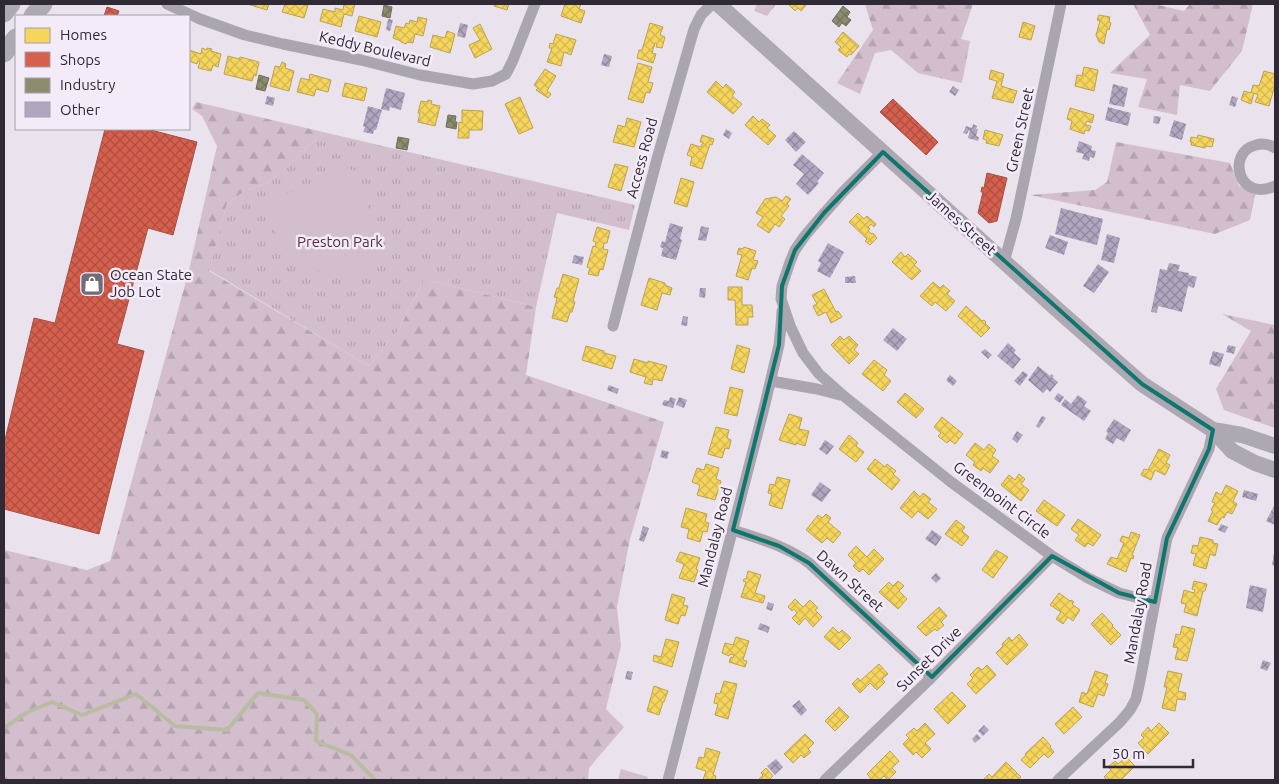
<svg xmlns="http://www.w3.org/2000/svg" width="1279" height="784" viewBox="0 0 1279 784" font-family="Ubuntu,sans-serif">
	<defs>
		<pattern id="grass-tufts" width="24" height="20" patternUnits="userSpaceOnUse" patternTransform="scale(1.25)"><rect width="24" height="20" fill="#d2becc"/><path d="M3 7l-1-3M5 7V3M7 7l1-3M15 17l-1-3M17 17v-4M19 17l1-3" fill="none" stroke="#b5a3b0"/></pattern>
		<pattern id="forest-firs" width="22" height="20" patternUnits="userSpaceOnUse" patternTransform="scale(1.25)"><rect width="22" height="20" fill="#d2becc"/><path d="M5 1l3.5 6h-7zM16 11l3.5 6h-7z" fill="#b5a3b0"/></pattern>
		<pattern id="homes-cross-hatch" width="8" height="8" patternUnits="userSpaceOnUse" patternTransform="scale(1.25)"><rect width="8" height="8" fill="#f6d55c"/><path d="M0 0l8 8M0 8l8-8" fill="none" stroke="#d3b751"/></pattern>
		<pattern id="shops-cross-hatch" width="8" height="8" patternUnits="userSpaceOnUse" patternTransform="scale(1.25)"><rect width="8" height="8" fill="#d6604d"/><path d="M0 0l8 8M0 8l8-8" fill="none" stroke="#ae4f41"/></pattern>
		<pattern id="industry-cross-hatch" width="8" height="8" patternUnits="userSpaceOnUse" patternTransform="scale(1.25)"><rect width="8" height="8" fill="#8c8c6e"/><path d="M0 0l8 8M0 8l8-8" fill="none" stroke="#73735b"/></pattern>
		<pattern id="building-cross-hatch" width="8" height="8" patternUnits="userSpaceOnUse" patternTransform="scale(1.25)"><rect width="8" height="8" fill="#b1a6bf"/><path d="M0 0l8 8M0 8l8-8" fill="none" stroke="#90879c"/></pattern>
	</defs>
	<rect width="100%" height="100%" fill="#eae3ed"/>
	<!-- grass -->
	<path fill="url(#grass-tufts)" d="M323,132L635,205L629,230L557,213L536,307L424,279L399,329L369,366L209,270L227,203L245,191L268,183L298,157Z"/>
	<!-- forest -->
	<path fill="url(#forest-firs)" d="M757,4H776L767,16L754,11Z
		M865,4H973L961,39L970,41L962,83L918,73L891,50L875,53L860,94L837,83L873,30Z
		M1133,4H1154L1184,11L1190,4H1253L1242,51L1210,91L1180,85L1177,115L1138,107L1147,79L1110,73L1150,35Z
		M196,102L323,132L298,157L268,183L245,191L227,203L209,271L369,366L399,329L424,279L536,307L526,375L664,422L630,539L617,607L621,646L606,709L624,727L589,768L588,780H4V550L87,570L110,561L189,270L217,146L202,116L192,109Z
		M1116,142L1230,163L1239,186L1255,195L1250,220L1215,234L1030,195L1095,190L1107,182Z
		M1222,314L1275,325V428L1224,410L1216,389L1251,331Z"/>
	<!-- garden -->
	<path fill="#d2becc" d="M348,168L357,173L385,258C335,295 270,263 269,201Z
		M621,769L648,777L647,780H618Z"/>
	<!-- homes -->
	<path fill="url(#homes-cross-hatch)" stroke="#bba251" d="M247,4H269L267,10Z
		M285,4H301L308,5L304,18L282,12Z
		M344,4H355L352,16L344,14L341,27L320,21L323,9L335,12V8L343,10Z
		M495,4H509L507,10L494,6Z
		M565,4H581L579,9L585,11L581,23L561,16Z
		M788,4H807L801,11L798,8L795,11Z
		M1099,15L1110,17L1109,22L1111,23L1109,30L1107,29L1104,44L1099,42L1096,35L1100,21L1097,20Z
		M359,16L381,22L377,37L355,31Z
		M418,17L427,19L423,36L415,34L413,43L407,42L406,44L401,42V41L393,38L396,26L404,28L406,23L409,24L410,20L417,22Z
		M1023,22L1035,26L1031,40L1019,37Z
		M650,23L663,27L660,35L665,37L662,48L656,47L657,44L655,43L652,53L656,54L653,63L637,58L639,50H642Z
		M480,24L492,49L475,58L469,45L480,40L473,28Z
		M447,31L455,34L450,53L430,47L433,35L445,38Z
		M843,32L859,46L851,55L849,54L847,57L838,50L841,47L835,42Z
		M556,34L576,40L571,55L564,52L561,66L547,62L552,48H549L550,43L553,44Z
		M202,48L207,50V48L212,49L211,51L221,54L218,67L213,65L211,71L198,68L200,62L198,61L197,64L189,61V50L201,54Z
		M228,56L239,59L240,57L259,62L256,76L254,75L252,81L224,74Z
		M282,62L286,64L285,68L294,71L289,91L270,86L275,66L280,67Z
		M638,63L652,67L648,82L653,83L650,93L646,92L643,103L628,99Z
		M1084,67L1098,70L1094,91L1075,86L1077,75L1082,76Z
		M545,69L556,76L547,91L551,94L548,98L536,90L538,88L534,85Z
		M991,70L1004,74L1001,86L1017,91L1013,103L992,98L997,81L989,79Z
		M1264,71L1275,74V85L1269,106L1255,102L1258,95L1254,93L1251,104L1241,100L1244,91L1251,93L1253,85L1259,86Z
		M310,74L331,80L328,92L316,89L314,96L297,92L301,78L309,80Z
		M716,81L723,88L726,84L735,92L732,96L742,104L733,114L707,92Z
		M345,83L367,88L364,101L342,96Z
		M520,97L533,128L519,134L505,104Z
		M428,100L432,101L431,104L440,106L435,126L418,122L420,113H418L421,101L427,102Z
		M1070,108L1094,115L1092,123L1087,121L1085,125L1091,126L1089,131L1085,130L1084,134L1070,129L1072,121L1067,119Z
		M462,110L483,111L482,130H469V138H458L459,122L462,123Z
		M753,116L759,122L762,119L770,125L767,128L776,136L768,145L745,125Z
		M627,118L641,122L634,147L613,142L618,125L625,127Z
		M985,130L1003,135L999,146L986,143L987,140L983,139Z
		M702,135L714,139L712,145L710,144L702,169L690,165L692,157L687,155L691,144L701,147L703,142H700Z
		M1198,135L1214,139L1212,147L1206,146L1205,148L1191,145L1192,142H1190L1191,137L1197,138Z
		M615,164L628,167L621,191L608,187Z
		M681,178L694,182L687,207L674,203Z
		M786,196L791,199L787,204L789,206L781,216L785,219L779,227L775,224L769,233L757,225L763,217L756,213L765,199L776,197L782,201Z
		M858,213L864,219L867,216L876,224L874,227L871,224L868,227L870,229L868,231L872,234L873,233L877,238L870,245L865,241L867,239L849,222Z
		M597,227L610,231L607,243H604L603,249L608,250L603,270L600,269L598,276L588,274L590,268L587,267L593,246L595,247L596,242L593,241Z
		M744,247L756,251L753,260L758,261L755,269L752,268L748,280L736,276L742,255L737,254L739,248L743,249Z
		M901,252L905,257L908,254L917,262L914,265L921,271L912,280L892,262Z
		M563,274L579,279L573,301L575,302L572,312H570L567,322L552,318L557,298L554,297L557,288H559Z
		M649,278L665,283V285L672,288L670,295L662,293L657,310L641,305Z
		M933,282L940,288L943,285L950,291L947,294L955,301L946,311L935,302L932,306L920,296Z
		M728,287H742V305H752L753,317H748V325H736L735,300H728Z
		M824,289L836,312L838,311L842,317L831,323L826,312L818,316L813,306L817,304L812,295Z
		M966,306L982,321L984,320L986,322L985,323L990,328L981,337L958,316Z
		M840,336L844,340L849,336L858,345L854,350L859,354L849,364L831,345Z
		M737,345L750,349L744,373L731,369Z
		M586,346L604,351V353L616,356L612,369L582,360Z
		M634,359L648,363V361L667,366L662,381L653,379L652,385L644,383L646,377L630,372Z
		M874,360L887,370L884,375L891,381L883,391L862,374Z
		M730,387L743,390L737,416L724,413Z
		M905,393L924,409L916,418L897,402Z
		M789,414L802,418L799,429L809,431L805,446L796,443V445L779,440Z
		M942,417L963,434L955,444L950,440L947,443L938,436L941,433L934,427Z
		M716,427L729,430L727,438L731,440L729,449L725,448L722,458L708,454Z
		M849,435L858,443L856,446L864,452L856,462L839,449Z
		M975,443L984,450L989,444L996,450L992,456L999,461L990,473L983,468L981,471L973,465L975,462L966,455Z
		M1159,449L1170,455L1166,463L1170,465L1165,475L1155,470L1151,480L1141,475L1144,469L1148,470Z
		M875,459L885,467L887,464L896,471L893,474L900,480L892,490L867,469Z
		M706,464L719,468L716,479L721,481L715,500L697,495L700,485L692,482L697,468L704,470Z
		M1019,474L1025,479L1021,484L1029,490L1021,501L1001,485L1009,475L1015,480Z
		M777,477L790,480L782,509L769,505L772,494L768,493L770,484L775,485Z
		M1226,485L1238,491L1233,501L1237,504L1232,514L1227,512L1224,518L1222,517L1217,525L1208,521L1213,511L1211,510L1215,503L1212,502L1216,492L1221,495Z
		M914,491L920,497L923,493L931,499L928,502L937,509L928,519L918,511L912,518L900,508Z
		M1044,500L1065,515L1057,526L1036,511Z
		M686,508L707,514L705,522L709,523L707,532L703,531L700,542L687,538L689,529L681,527Z
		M826,514L831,518L828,522L841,533L833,543L827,538L822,543L806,530L818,515L822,518Z
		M1078,519L1101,535L1093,546L1088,543L1085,547L1075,540L1079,535L1071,529Z
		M956,520L965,527L962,531L969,537L962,546L945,534Z
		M1131,532L1140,535L1132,555L1134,556L1133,559L1131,558L1126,572L1107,564L1111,557L1117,559L1124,543L1120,541L1122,536L1129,538Z
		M1200,537L1213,540V543L1218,544L1215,556L1210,554L1206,569L1193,565L1196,554L1191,553L1193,545L1198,546Z
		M856,546L867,557L874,549L884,559L869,575L863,569L859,572L853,566L856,563L848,555Z
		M996,550L1008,557L993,578L982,570Z
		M680,552L700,558L696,569L698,570L694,582L679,578L684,564L676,561Z
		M748,571L761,575L755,593L765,596L763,603L741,597L746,582L743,581L744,579H746Z
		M898,581L904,586L899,591L907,599L898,609L879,592L889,582L893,586Z
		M1194,581L1207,584L1205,591H1203L1197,616L1184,612L1186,604L1181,603L1184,590L1194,593L1195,590L1192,589Z
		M1059,593L1070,601L1071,600L1074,602L1072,604L1080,610L1073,621L1068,617L1063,624L1056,619L1061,612L1050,605Z
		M672,594L685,598L683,605L688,606L685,616L681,615L678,624L665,620Z
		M795,599L803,607L810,600L818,608L815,610L822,617L813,627L805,618L799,625L792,618L797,613L794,609L792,611L788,607Z
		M939,607L947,616L941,622L944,625L937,631L935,629L926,636L917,627Z
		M1102,613L1113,625L1112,626L1121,635L1111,645L1091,624Z
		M1182,626L1195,629L1187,661L1175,659L1178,648L1173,647L1176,634L1180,635Z
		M833,627L839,633L842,630L851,638L839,650L824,637Z
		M1019,634L1028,645L1007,665L996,653L1003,646L1002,644L1009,637L1012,641Z
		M736,637L749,641L743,660L747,661L745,667L729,662L731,657L733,658L734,655L730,654L729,656L722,653L725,643L733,645Z
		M666,639L679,642L672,667L653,661L654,655L661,657Z
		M879,664L888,674L882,679L885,682L877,690L870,683L860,693L852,684L858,678L860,681Z
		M987,665L996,675L976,694L967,684L973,678L970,675L978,667L982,670Z
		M1095,671L1108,675L1105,683L1108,684L1104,696L1098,694L1093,707L1079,702L1082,692L1087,694Z
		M1168,671L1182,674L1178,691L1186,693L1185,700L1177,699L1175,711L1162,708L1167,687H1164Z
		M724,681L737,684L728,719L715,715L718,704L714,703L716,693L720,694Z
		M654,686L668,691L664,702H663L659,715L647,711Z
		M952,692L966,706L948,724L934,709Z
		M839,707L849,717L835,731L825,721Z
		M1073,707L1082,717L1064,734L1055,724Z
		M925,723L935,734L925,743L931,749L922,758L916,752L913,755L903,744L909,738L906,735L914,728L917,731Z
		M1159,723L1169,733L1148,754L1138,743L1144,738L1141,735L1148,727L1151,731Z
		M805,734L814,743L808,749L811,752L804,758L801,755L793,763L784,754Z
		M1043,737L1051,746L1050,747L1054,752L1048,758L1044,754L1030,768L1021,760L1026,755L1025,754Z
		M706,748L720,752L713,775L716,776L715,780H703L706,771L696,768L699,757L704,758Z
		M890,751L899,761L892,768L896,772L888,780L884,776L879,780H872L867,774Z
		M1126,757L1135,766L1121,780H1107L1104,777L1111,770L1108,767L1115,761L1118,764Z
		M1006,762L1021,777L1017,780H983L989,774L992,777Z
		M766,768L773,776L769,780H758L763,775L761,773Z"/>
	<!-- shops -->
	<path fill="url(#shops-cross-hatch)" stroke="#a45046" d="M107,7L119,11L117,16H104Z
		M893,99L938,142L926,155L880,112Z
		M105,129H147L197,142L173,235L148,228L117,344L144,351L99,534L4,509V444L34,318L55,323Z
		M987,173L1007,178L997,221L989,223L978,213L983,192H981L982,187L984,188Z"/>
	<!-- industry -->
	<path fill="url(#industry-cross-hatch)" stroke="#706f5e" d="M384,5L392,7L390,18L382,16Z
		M843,6L850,12L847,17L851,20L846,26L842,23L839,27L832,21Z
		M259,75L269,78L265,91L256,89Z
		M448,115L456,116L455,122H457L456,129L446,127Z
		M398,137L409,139L407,150L396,148Z"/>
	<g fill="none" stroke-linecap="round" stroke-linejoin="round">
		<!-- stream -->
		<path stroke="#babca1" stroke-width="4" d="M4,728L26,713L52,702L82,715L136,694L175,726L227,730L258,693L304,700L317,714L316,741L351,755L375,780"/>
	</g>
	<!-- building -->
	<path fill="url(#building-cross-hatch)" d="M388,19L393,20L390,31L386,30Z
		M460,23L468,25L465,38L457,36Z
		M604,54L612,56L609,67L601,65Z
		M1113,84L1128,88L1124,107L1109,104Z
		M953,86L959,90L955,96L949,92Z
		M386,88L405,93L401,110L390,107L389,111L381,109Z
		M267,96L275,98L273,106L265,104Z
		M1232,96L1238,98L1235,107L1229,105Z
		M368,106L382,110L376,130H374L373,134L363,132L365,127L363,126Z
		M1108,107L1131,113L1128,126L1105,120Z
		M1154,116L1161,117L1159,124L1153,123Z
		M1174,120L1186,124L1182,140L1169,136Z
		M973,124L977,126L976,129H978L976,136L979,137L978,141L968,138L970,130H969L967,134L963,133L966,126L972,128Z
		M726,129L732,133L729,139L723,135Z
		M794,131L806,142L796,152L785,140Z
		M1079,141L1092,146L1091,150L1096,151L1094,158L1090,157L1089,161L1082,159L1084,154L1076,152Z
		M802,154L824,173L817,182L819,183L808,195L796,184L804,174L793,165Z
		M1061,208L1103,219L1097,245L1055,234Z
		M670,223L683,227L680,239L682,240L676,260L661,256L663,248L660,247L662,241L665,242Z
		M701,226L709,228L706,241L698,240Z
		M1107,234L1120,238L1114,263L1101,260Z
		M1050,235L1068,242L1064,255L1045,248Z
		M828,243L844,252L830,278L817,271L821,263L818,261Z
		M574,255L584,257L582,265L572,263Z
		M1169,263L1180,265L1178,271L1189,273V275L1197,277L1194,288L1188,286L1182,312L1158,306L1157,313L1151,312L1160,269L1167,270Z
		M1098,264L1109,272L1094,293L1083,286Z
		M855,276L856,283H845V277Z
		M700,288H706L705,298L699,297Z
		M683,316L688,317L687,326L681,325Z
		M893,328L907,339L897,351L883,340Z
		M1008,343L1016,350L1014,353L1021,359L1013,369L997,356Z
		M1228,345L1236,347L1234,354L1226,352Z
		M985,349L992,355L988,359L981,352Z
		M1213,351L1224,354L1220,367L1209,364Z
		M1038,366L1050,376L1051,374L1054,376L1052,377L1058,382L1050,392L1047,389L1043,393L1028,380Z
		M1023,371L1028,375L1020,386L1014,381Z
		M950,375L957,381L953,386L946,380Z
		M609,385L619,389L617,394L607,390Z
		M1058,393L1064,397L1060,403L1054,399Z
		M1078,395L1087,402L1084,406L1091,411L1084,421L1061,405L1065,399L1071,404Z
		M670,397L676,399L673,408L662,405L664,400L669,401Z
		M679,397L687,400L684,408L676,405Z
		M1042,416L1046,418L1039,428L1036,426Z
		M1114,419L1131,430L1124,442L1117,438L1113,444L1105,439L1108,433L1106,431Z
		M1017,431L1023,435L1017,443L1012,439Z
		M825,440L834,446L827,455L819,449Z
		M662,450L669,452L667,459L660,457Z
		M820,482L831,490L822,502L811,495Z
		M1244,490L1258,494L1256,501L1242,497Z
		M1274,506L1275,507V525L1266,521Z
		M1221,524L1228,527L1225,533L1218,530Z
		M643,526L649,528L644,542L639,540Z
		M932,530L942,537L936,546L925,539Z
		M1274,553H1275V566L1272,565Z
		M936,573L941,578L936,583L931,578Z
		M1250,585L1267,589L1263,612L1246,608Z
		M768,602L774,604L772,611L766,609Z
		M760,623L770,627L768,633L758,629Z
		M1263,660L1271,663L1267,671L1260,668Z
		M627,671L633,672L631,680L625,679Z
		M799,700L807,710L801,716L792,706Z
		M984,725L989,730L983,736L978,731Z
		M977,734L981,738L975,743L972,739Z
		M776,759L783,767L775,775L767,766Z"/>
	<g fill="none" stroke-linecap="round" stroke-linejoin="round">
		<!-- street -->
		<path stroke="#aaa5ae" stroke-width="11" d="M167,4L200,19L245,35L283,44L361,60L420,75L473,84L492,81L506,74L513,60L535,4
			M1275,148C1269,144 1263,143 1256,145C1226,152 1238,203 1275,186
			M883,152L843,192L814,225L804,237L795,250L790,262L782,286L781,299L791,328L803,353L819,374L845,397L951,482L1052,556L1088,578L1119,593L1155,602
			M1004,262L1016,219L1061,4
			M613,326L657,159L694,29L701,15L712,4
			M771,381L817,389L840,395
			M733,530C760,539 786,546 809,563L932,677
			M668,780L764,408L779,345L781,326L782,311
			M825,780L932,677L1052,556
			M1058,780L1120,722L1130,710L1136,699L1140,681L1167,538L1209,449L1213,430"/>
		<!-- secondary -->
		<path stroke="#aea8b3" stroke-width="16" d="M718,4L1060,312L1142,384L1213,430L1232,451L1255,463L1275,470
			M1213,430L1242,435L1275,446"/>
		<!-- primary -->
		<path stroke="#aea9b2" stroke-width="19" d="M4,13L11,4
			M33,16L43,4
			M4,53L16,38"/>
	</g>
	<!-- marked area -->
	<path fill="none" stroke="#0f766e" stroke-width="4" stroke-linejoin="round" d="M883,152L1142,384L1213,430L1209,449L1167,538L1155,602L1119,593L1052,556L932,677L809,563L779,546L733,530L779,345L782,286L795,250L824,213Z"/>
	<!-- icons -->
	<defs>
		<g id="shop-square" transform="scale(1.25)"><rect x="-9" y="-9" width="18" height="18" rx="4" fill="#716b77" stroke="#f4ebf9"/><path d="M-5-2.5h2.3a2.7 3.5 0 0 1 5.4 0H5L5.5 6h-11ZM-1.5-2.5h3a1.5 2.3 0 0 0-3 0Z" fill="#fff"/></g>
	</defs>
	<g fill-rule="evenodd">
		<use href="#shop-square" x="92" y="284"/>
	</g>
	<g text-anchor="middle" stroke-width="5" stroke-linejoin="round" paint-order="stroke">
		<!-- street labels -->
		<g font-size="15" fill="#302a37" stroke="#f4ebf9">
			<text transform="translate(375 49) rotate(13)" y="5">Keddy Boulevard</text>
			<text transform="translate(1020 130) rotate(-78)" y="5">Green Street</text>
			<text transform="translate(642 158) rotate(-75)" y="5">Access Road</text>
			<text transform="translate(961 223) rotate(42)" y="5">James Street</text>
			<text transform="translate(1002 500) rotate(37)" y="5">Greenpoint Circle</text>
			<text transform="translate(715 537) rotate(-76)" y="5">Mandalay Road</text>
			<text transform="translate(850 581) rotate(42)" y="5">Dawn Street</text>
			<text transform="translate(1138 613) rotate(-80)" y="5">Mandalay Road</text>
			<text transform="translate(929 659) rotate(-45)" y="5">Sunset Drive</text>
		</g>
		<!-- park labels -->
		<g font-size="15" fill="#532f42" stroke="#f4ebf9">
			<text x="340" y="247">Preston Park</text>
		</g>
		<!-- poi labels -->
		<g font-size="15" fill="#302a37" stroke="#f4ebf9" text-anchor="start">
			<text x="110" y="280">Ocean State<tspan x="110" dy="17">Job Lot</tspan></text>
		</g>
	</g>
	<!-- border -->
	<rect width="1279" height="784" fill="none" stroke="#302a37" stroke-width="10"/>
	<!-- legend -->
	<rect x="15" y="15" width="175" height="115" fill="#f4ebf9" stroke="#a69eab"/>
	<rect x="25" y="28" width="25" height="15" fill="#f6d55c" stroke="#a69eab"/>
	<text x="60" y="40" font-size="15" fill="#302a37">Homes</text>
	<rect x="25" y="52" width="25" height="15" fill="#d6604d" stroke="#a69eab"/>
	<text x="60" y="65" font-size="15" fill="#302a37">Shops</text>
	<rect x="25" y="78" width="25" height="15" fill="#8c8c6e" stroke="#a69eab"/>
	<text x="60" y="90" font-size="15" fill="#302a37">Industry</text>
	<rect x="25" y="102" width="25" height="15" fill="#b1a6bf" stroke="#a69eab"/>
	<text x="60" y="115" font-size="15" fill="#302a37">Other</text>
	<!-- scale -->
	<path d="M1104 759v8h89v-8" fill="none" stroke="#302a37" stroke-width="2.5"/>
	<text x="1112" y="759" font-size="15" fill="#302a37" stroke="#f4ebf9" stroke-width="4" paint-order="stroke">50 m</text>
</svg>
